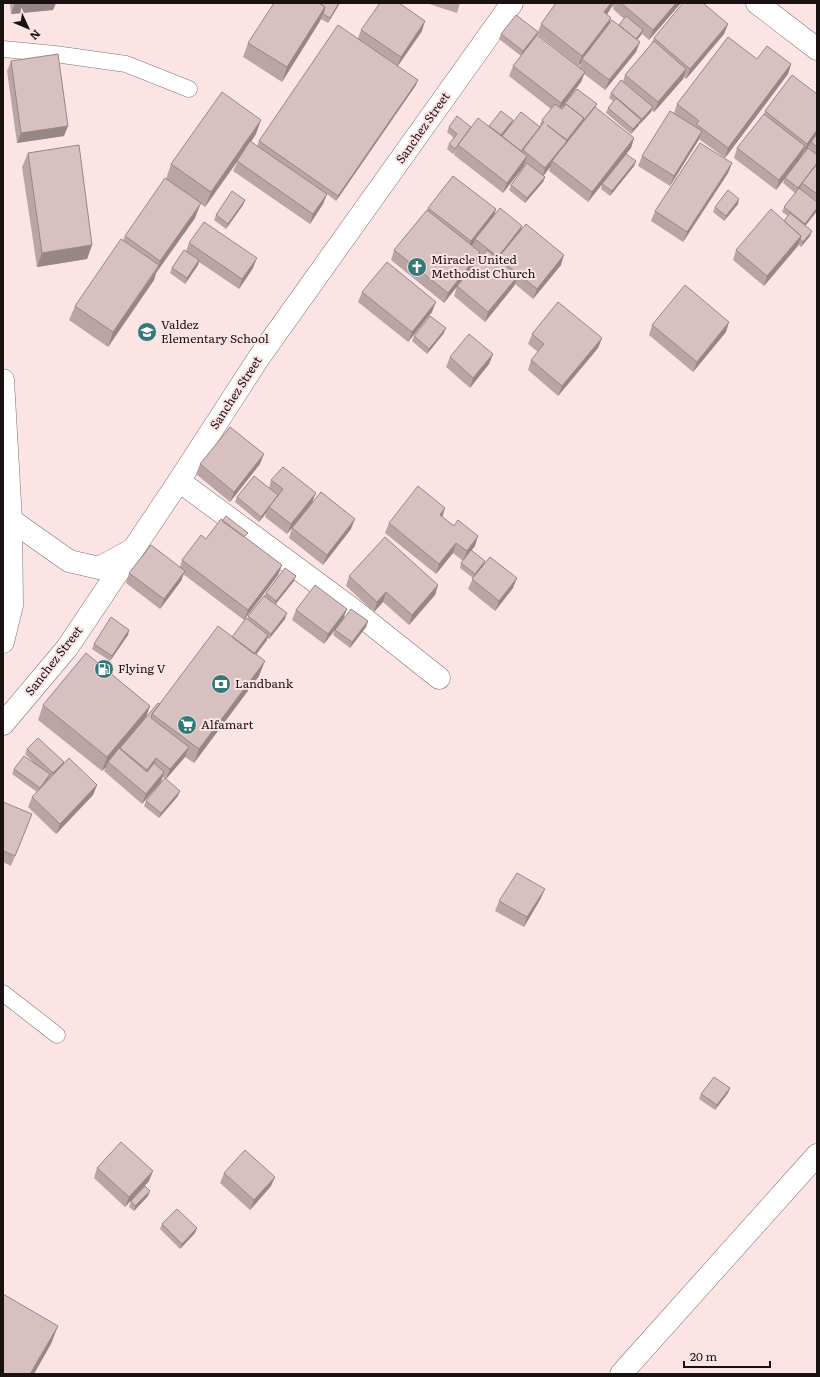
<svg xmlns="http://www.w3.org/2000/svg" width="820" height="1377" viewBox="0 0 820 1377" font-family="Literata,serif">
	<rect width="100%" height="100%" fill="#fde4e4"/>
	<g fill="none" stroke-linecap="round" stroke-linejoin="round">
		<!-- lane casing -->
		<g stroke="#846f6f" stroke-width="17">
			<path id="lane" d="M3,49L55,54L126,64L189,89
				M3,993L57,1035"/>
		</g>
		<!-- street casing -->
		<g stroke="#846f6f" stroke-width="23">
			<path id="street" d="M179,481L351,608L439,678
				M621,1374L817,1155"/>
		</g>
		<!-- secondary casing -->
		<g stroke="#846f6f" stroke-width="23">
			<path id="secondary" d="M757,3L817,49
				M11,520L69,561L99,568L130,551
				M3,724L67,648L179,481L260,356L512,3"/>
		</g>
		<!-- primary casing -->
		<g stroke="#846f6f" stroke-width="23">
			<path id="primary" d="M3,380L11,520L12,605L3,642"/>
		</g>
		<!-- lane -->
		<use href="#lane" stroke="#fff" stroke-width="16"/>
		<!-- street -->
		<use href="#street" stroke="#fff" stroke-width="22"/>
		<!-- secondary -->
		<use href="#secondary" stroke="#fff" stroke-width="22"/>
		<!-- primary -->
		<use href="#primary" stroke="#fff" stroke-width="22"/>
	</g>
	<!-- wall -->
	<path fill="#baa5a5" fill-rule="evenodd" d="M10,3H56L53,10L11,14Z
		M340,3L328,23L321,19L320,21L282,82L243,57L248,43Z
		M426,3H460L457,13Z
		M556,3H681L649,40L642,34L637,40L636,52L605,90L584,74L581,82L561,109H562L563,106L597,104L595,108L634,138L631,148L626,154L636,161L634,166L610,196L601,189L602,184L588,202L549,171L550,167L543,176L545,177L543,182L525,203L509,190L511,185L526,165L525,164L524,166L503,193L454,155L455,152L453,154L447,149L449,144L454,138L447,132L449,127H471L511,125L539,127L542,120L551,109L509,76L513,66L521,56L499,39L501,34L538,32L541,24ZM614,5L613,9L624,19L619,25L609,24L611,18L607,14L611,8ZM537,34L578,66L581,63L579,67L537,35Z
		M728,24L724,34L686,79L684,77L683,79L654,112L651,110V112L640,124L639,123V125L631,134L606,113L608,108L613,101L609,98L611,93L623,81L625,75L651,44L654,38Z
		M361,30L422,31L398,66L416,85L336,201L327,194L323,204L310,224L233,171L238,161L205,207L166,179L171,164L256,134L251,142L257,146L259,141L358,38Z
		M757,59L791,64L788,74L725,158L699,139L670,186L638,166L642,156L674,113L677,104Z
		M11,61L64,136L17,143L7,71Z
		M817,94V211L805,226L810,236L801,247L798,244L764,286L733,260L736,250L784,221L788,216L782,212L784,207L795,193L783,183L785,178L776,190L734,158L737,148L764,114L765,111ZM809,146L808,149L802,156L803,153V154Z
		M28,153L92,245L87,259L37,267L22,167Z
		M732,163L728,173L683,242L651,221L655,211Z
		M245,200L243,205L226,229L214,220L216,215Z
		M738,204L724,221L713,212L715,207Z
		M428,208L496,209L494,216L522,226L521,231L561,265L533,299L515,284L514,286L485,322L454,296L457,286L444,303L391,260L394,250L427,210ZM479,255L482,257L477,262Z
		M195,218L156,273L154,280L108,347L69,320L75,306L123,240L125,236Z
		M189,243L253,268L239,289L199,262L198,265L185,284L170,273L172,268L186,251Z
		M362,292L432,312L408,342L358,302Z
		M652,325L726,332L693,372L649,335Z
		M444,333L427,354L412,341L414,336Z
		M532,334L602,338L598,348L558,396L528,370L531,360L538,352L528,344Z
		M493,354L489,364L470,388L446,367L450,357Z
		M200,464H260L230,502L196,474Z
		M271,480L313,502L351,529L323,565L289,538L292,528L287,534L265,517L267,512L259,522L235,502L237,497L269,488Z
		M445,508L442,517L454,526L475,546L467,556L484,564L513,588L495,611L468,589L473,578L460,568L461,563L463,561L453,553L436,574L385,533L389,523Z
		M246,538L282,565L278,575L244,620L183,574L181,581L160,609L126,583L129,573L180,567L182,560L206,539Z
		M349,576L438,585L435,595L409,625L383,602L374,612L346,586Z
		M294,581L275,605L285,619L269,639L267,638V640L256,655L259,676L194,763L185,757L166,779L163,777L161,782L142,804L104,771L106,767L102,771L38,720L43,705L150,706L145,718L232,637L247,619L248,616L264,596L266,593Z
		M347,609L343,619L368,621L366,627L350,648L333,635L335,630L324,644L292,620L296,610Z
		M129,630L128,635L110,661L92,649L94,644Z
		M27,749L62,765L97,785L93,795L56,834L28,807L32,797L37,792L12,774L14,769L35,764L25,754Z
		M178,796L159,818L144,806L146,801Z
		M3,802L28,824L11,866L3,862Z
		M541,898L524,927L495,911L499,901Z
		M730,1088L728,1093L715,1110L699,1099L701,1094Z
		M97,1168L149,1181L125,1207L94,1178Z
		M224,1173L271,1186L250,1210L220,1183Z
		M148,1196L134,1211L129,1207L131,1201Z
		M162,1224L195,1233L180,1249L160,1229Z"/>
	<!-- shaded-wall -->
	<path fill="#978686" d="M15,3H56L53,10L11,14Z
		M339,3H340L328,23L330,18Z
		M611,3H612L610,10L601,22L604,12Z
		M613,3H615L611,8Z
		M676,3H681L649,40L653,30Z
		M325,7L320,21L282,82L287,67Z
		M611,18L608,28L582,59L581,63L578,66L582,56Z
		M425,21L422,31L397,67L401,57Z
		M728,24L724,34L686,79L690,69Z
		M643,30L641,35L631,47L633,42Z
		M538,32L536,37L521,56L523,51Z
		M640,42L636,52L605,90L609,80Z
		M791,64L788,74L725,158L728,148Z
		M686,69L683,79L654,112L658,102Z
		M585,72L581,82L557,113L561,103Z
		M418,80L416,85L336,201L338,196Z
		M653,107L651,112L640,124L642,119Z
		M584,118L580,128L552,161L550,167L542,178L545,168Z
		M261,120L256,134L205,207L211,192Z
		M513,120L511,125L497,143L499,138Z
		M641,120L639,125L631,134L633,129Z
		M68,126L64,136L17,143L21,133Z
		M817,130V136L811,142L809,146L803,154L807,144Z
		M702,131L698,141L670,186L674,176Z
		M634,138L631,148L588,202L592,192Z
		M805,146L802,156L776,190L779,180Z
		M527,156L524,166L503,193L507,183Z
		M636,161L634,166L610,196L612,191Z
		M732,163L728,173L683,242L687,232Z
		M817,163L802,183L801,186L796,193L798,188Z
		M545,177L543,182L525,203L527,198Z
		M327,194L323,204L310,224L313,214Z
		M739,199L738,204L724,221L726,216Z
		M245,200L243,205L226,229L228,224Z
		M201,203L195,218L156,273L154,280L108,347L113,332L158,268L160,261Z
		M817,208V211L803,229L805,224Z
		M496,209L493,219L475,239L474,243L467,251L471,241Z
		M522,226L519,236L498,258L496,264L494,267L498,257Z
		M812,231L810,236L801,247L803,242Z
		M801,236L798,246L764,286L767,276Z
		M92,245L87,259L37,267L42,253Z
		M480,252L477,262L444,303L448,293Z
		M564,255L561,265L533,299L537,289Z
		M257,258L253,268L239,289L242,279Z
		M199,260L198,265L185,284L187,278Z
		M518,276L514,286L485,322L488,312Z
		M436,302L432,312L408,342L412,332Z
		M729,322L726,332L693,372L697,362Z
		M446,328L444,333L427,354L429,349Z
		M602,338L598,348L558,396L562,386Z
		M493,354L489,364L470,388L473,378Z
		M264,454L260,464L230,502L234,492Z
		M316,493L312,503L287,534L291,524Z
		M269,507L267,512L259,522L261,517Z
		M445,508L442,518L440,515Z
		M355,519L351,529L323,565L327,555Z
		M478,536L475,546L463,561L467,551Z
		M456,543L453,553L436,574L439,564Z
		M485,561L483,566L473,579L475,574Z
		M282,565L278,575L244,620L248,610Z
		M185,571L181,581L160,609L164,599Z
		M296,576L294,581L274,606L276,601Z
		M517,578L513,588L495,611L499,601Z
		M438,585L435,595L409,625L412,615Z
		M386,592L383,602L374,612L377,602Z
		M347,609L343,619L324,644L328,634Z
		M287,613L285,619L269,639L271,634Z
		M368,621L366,627L350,648L352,642Z
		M129,630L128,635L110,661L112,656Z
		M268,635L267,640L251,661L253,656Z
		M265,661L259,676L194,763L199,749Z
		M150,706L145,720L120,748L119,750L108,762L106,767L102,771L107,757Z
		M189,747L185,757L166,779L170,769Z
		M156,758L153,768L143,780L147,770Z
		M64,762L62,767L51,779L53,773Z
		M164,772L161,782L142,804L146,794Z
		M50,774L48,779L38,793L40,788Z
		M97,785L93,795L56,834L60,824Z
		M180,791L178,796L159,818L161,813Z
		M545,889L541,898L524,927L527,917Z
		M730,1088L728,1093L715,1110L717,1105Z
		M153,1171L149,1181L125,1207L129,1197Z
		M275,1177L271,1186L250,1210L254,1200Z
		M150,1191L148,1196L134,1211L135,1206Z
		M197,1228L195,1233L180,1249L182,1244Z
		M58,1326L51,1344L34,1374H30Z"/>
	<!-- building -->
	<path fill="#d8c0c0" stroke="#978686" d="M274,3H319L325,7L287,67L248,43Z
		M319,3H339L330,18L323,14L325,7Z
		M380,3H399L425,21L401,57L361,30Z
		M556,3H611L604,12L611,18L582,56L541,24Z
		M621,3H676L653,30Z
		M683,3H703L728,24L690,69L654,38Z
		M516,15L538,32L523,51L501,34Z
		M626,16L643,30L636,39L619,25Z
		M612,20L640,42L609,80L582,59Z
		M338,25L418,80L338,196L259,141Z
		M537,35L585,72L561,103L513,66Z
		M728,37L757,59L767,46L791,64L728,148L696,124L699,121L677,104Z
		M654,41L686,69L658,102L625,75Z
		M58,54L68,126L21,133L11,61Z
		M792,75L817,94V130L807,144L765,111Z
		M621,80L653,107L642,119L611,93Z
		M577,89L597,104L583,121L584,118L566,104L564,106H563Z
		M222,92L261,120L211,192L171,164Z
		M616,98L641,120L633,129L608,108Z
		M555,104L562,109L566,104L584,118L567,140L547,125L567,141L545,168L523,150L544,122L542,120Z
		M595,107L634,138L592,192L552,161Z
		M501,111L513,120L501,135L489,126Z
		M670,111L702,131L674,176L642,156Z
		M521,112L540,127L521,151L502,136Z
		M764,114L805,146L779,180L737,148Z
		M457,116L471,127L455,149L449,144L457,134L449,127Z
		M478,118L527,156L507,183L458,145Z
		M817,134V147L811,142Z
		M250,141L327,194L313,214L237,161Z
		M700,143L732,163L687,232L655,211Z
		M79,145L92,245L42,253L28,153Z
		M808,148L817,155V163L798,188L785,178Z
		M626,154L636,161L612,191L602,184Z
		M527,163L545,177L527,198L511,185Z
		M817,164V194L802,183Z
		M453,176L496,209L471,241L428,208Z
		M165,178L201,203L160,261L125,236Z
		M799,188L817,202V208L805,224L784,207Z
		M728,190L739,199L726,216L715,207Z
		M232,191L245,200L228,224L216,215Z
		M500,208L522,226L498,257L475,239Z
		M771,209L801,236L767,276L736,250Z
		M427,210L480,252L448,293L394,250Z
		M790,213L812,231L803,242L800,239L801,236L784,221Z
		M204,222L257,258L242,279L189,243Z
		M526,224L564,255L537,289L498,258Z
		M121,239L159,265L113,332L75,306Z
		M184,250L199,260L187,278L172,268Z
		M487,250L518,276L488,312L457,286Z
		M387,262L436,302L412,332L362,292Z
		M685,285L729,322L697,362L652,325Z
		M558,302L602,338L562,386L531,360L544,344L532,334Z
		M430,316L446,328L429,349L414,336Z
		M469,334L493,354L473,378L450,357Z
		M230,427L264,454L234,492L200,464Z
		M283,467L316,493L291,524L269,507L283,489L271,480Z
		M254,476L278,495L261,517L237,497Z
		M418,486L445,508L440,515L454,526L458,520L478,536L467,551L456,543L439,564L389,523Z
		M321,492L355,519L327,555L292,528Z
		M226,516L248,533L244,537L222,521Z
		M221,519L282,565L248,610L182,560L201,535L206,539Z
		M385,537L438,585L412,615L386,592L377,602L349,576Z
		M151,545L185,571L164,599L129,573Z
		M471,550L485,561L475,574L461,563Z
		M490,557L517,578L499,601L472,579Z
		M285,568L296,576L276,601L266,593Z
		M315,585L347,609L328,634L296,610Z
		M264,596L287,613L271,634L248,616Z
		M351,609L368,621L352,642L335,630Z
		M111,617L129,630L112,656L94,644Z
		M246,618L268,635L254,654L232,637Z
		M218,626L265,661L199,749L152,714Z
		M86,653L150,706L107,757L43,705Z
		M158,703L160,704L152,714L151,718L189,747L170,769L156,758L147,770L120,748Z
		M38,738L64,762L53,773L27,749Z
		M119,748L147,772L154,763L164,772L146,794L108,762Z
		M24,756L50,774L40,788L14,769Z
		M69,758L97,785L60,824L32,797Z
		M165,778L180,791L161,813L146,801Z
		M3,802L32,814L15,856L3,851Z
		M517,873L545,889L527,917L499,901Z
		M714,1077L730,1088L717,1105L701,1094Z
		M121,1142L153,1171L129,1197L97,1168Z
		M245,1150L275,1177L254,1200L224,1173Z
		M145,1186L150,1191L135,1206L131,1201Z
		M177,1209L197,1228L182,1244L162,1224Z
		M3,1294L58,1326L30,1374H3Z"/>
	<!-- icons -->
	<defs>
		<g id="church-disc" transform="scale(1)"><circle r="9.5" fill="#317a78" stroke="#fde4e4"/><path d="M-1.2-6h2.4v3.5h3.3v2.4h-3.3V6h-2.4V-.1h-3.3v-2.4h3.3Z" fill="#fff"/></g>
		<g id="school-disc" transform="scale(1)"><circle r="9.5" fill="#317a78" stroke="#fde4e4"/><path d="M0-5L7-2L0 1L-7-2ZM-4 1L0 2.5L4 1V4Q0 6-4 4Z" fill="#fff"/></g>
		<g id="fuel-disc" transform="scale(1)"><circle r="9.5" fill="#317a78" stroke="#fde4e4"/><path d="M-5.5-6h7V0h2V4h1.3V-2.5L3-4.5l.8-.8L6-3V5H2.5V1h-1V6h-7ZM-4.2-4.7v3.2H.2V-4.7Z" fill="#fff"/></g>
		<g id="bank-disc" transform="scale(1)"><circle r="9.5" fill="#317a78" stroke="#fde4e4"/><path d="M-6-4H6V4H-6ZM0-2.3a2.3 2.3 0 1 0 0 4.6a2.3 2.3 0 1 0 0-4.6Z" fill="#fff"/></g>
		<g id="supermarket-disc" transform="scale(1)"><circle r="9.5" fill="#317a78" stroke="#fde4e4"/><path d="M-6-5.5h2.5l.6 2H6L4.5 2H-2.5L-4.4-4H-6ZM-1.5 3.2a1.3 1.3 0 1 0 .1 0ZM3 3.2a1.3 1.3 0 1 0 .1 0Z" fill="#fff"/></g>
	</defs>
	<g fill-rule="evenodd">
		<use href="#church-disc" x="417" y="267"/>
		<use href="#school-disc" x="147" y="332"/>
		<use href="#fuel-disc" x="104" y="669"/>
		<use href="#bank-disc" x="221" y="684"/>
		<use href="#supermarket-disc" x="187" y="725"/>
	</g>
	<g text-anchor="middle" stroke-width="4" stroke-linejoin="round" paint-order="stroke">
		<!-- street labels -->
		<g font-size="12" fill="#1a1212" stroke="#fde4e4">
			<text transform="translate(423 128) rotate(-55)" y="4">Sanchez Street</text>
			<text transform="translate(236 393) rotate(-57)" y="4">Sanchez Street</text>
			<text transform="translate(54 661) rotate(-52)" y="4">Sanchez Street</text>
		</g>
		<!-- poi labels -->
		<g font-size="12" fill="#1a1212" stroke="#fde4e4" text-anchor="start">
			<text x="431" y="264">Miracle United<tspan x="431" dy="14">Methodist Church</tspan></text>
			<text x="161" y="329">Valdez<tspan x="161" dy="14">Elementary School</tspan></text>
			<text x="118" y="673">Flying V</text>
			<text x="235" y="688">Landbank</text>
			<text x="201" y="729">Alfamart</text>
		</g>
	</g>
	<!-- border -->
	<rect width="820" height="1377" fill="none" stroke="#1a1212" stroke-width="8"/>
	<!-- north arrow -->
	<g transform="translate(28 28) rotate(134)" stroke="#fde4e4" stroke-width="3" paint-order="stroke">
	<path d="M0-3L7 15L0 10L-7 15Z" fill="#1a1212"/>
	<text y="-6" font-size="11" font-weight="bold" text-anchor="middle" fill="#1a1212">N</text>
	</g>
	<!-- scale -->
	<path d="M684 1361v6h86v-6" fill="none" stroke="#1a1212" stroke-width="2"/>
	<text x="690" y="1361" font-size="12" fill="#1a1212" stroke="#fde4e4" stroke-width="3" paint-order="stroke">20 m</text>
</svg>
